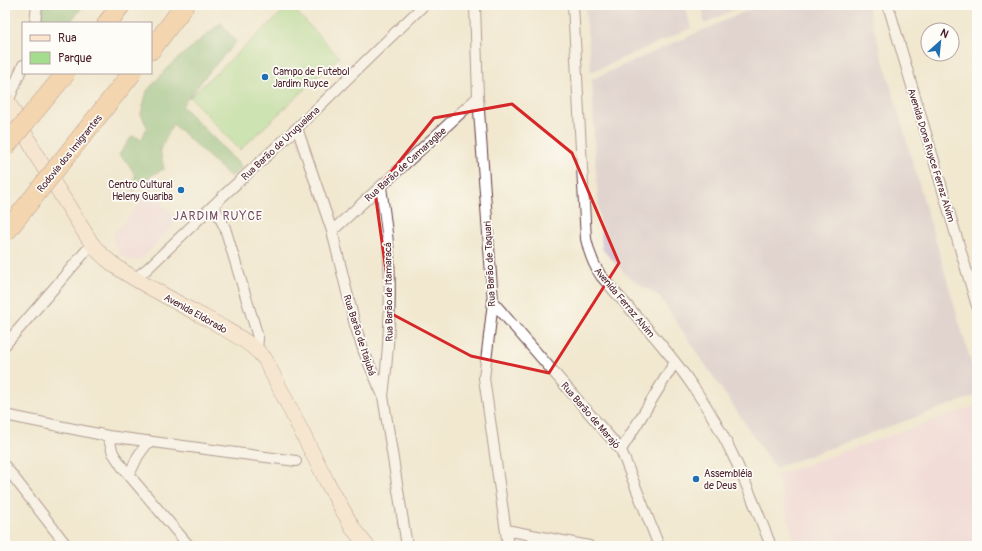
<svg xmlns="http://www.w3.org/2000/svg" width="982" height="551" viewBox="0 0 982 551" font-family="Pangolin,sans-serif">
	<rect width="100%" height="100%" fill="#fdfcf7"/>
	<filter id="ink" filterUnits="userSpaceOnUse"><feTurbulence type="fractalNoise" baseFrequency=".025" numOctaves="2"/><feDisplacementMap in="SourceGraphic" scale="8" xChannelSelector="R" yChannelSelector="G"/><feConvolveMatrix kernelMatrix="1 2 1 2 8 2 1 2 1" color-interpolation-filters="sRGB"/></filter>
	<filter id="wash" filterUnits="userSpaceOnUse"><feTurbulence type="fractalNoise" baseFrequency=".012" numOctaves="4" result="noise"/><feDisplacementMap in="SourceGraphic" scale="16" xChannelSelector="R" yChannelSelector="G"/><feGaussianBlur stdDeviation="0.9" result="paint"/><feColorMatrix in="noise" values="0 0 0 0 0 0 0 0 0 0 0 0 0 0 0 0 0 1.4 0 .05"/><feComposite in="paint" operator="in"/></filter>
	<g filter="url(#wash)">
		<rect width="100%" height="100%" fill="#f1e8cf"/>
		<!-- built -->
		<path fill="#f2cfe1" d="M150,191L178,220L143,258L137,261L131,260L120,255L112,237Z
			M977,405V546H795L777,475Z"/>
		<!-- industrial -->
		<path fill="#cfbdcf" d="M585,5H685L691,28L591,72Z
			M703,5H743L704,24Z
			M760,5H867L977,383V395L775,468L659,296L628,277L602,249L595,160L592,79Z"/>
		<!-- green -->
		<path fill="#a5dd8e" stroke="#787e5c" d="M290,5L339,57L240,150L190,97Z"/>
		<!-- forest -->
		<path fill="#84bc79" stroke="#676e52" d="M41,5H84L69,23H38Z
			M221,23L236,42L209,72L182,106L242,167L231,177L173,124L160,150L164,169L152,175L133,191L135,175L128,163L119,155L132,136L142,139L147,127L141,114L147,91L170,65Z"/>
	</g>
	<g filter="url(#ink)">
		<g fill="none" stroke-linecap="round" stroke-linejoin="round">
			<!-- street casing -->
			<g stroke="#633d44" stroke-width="12">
				<path id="street" d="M475,5L478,97L493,302L484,378L508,546
					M573,5L586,239C589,253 593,264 601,276C633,313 667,348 694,388C728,436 750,492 771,546
					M888,5L977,306
					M35,23L37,5
					M8,102L23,65
					M297,128L332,231L355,325L364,352L383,396L407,546
					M381,187C384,210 388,234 389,258C391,304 389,350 383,396
					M214,206L225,228L255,327L258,338L257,350
					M332,231L478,97
					M134,279L147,269L223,196L297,128L373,54L424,5
					M493,302L621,450L659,546
					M5,345L92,244
					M5,415L108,436L296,461
					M108,436L113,453L123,468L189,546
					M621,450L675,362
					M5,466L67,546
					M129,475L138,456L149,441
					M506,530L589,546"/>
			</g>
			<!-- secondary casing -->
			<g stroke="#633d44" stroke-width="16">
				<path id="secondary" d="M5,96L38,158L92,244C109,265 130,276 153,289C174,301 194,312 215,323C233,334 251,342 265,359L327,482L354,530L367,546"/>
			</g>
			<!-- highway casing -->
			<g stroke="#633d44" stroke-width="20">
				<path id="highway" d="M107,23L121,5
					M151,50L185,5"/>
			</g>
			<!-- street -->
			<use href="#street" stroke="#fff" stroke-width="10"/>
			<!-- secondary -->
			<use href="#secondary" stroke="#fce5cf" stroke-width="15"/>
			<!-- highway -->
			<use href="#highway" stroke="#f7be88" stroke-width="19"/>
			<!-- highway-bridge casing -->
			<g stroke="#633d44" stroke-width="20" stroke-linecap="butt">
				<path id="highway-bridge" d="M5,147L66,73
					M5,233L132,73"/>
			</g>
			<!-- highway-bridge -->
			<use href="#highway-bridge" stroke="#f7be88" stroke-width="19"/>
		</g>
	</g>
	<!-- marked area -->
	<path d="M0 0H982V551H0ZM512,104L572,153L619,263L549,373L471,356L392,314L375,192L434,118Z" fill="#f1e8cf" fill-opacity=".55" fill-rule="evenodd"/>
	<path fill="none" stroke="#d62828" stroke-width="3" stroke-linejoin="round" d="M512,104L572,153L619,263L549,373L471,356L392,314L375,192L434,118Z"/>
	<!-- markers -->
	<g fill="#1f6fb2" stroke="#fdfcf7" stroke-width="1.5">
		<circle cx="265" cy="77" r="4"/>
		<circle cx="181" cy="190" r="4"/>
		<circle cx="696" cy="479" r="4"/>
	</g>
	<g text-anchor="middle" stroke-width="3.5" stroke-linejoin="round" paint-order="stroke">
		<!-- poi labels -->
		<g font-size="10" fill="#4a1f2b" stroke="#fdfcf7" text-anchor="start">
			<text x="273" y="75">Campo de Futebol<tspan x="273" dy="12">Jardim Ruyce</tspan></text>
			<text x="173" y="188" text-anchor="end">Centro Cultural<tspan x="173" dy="12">Heleny Guariba</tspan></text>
			<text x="704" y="477">Assembléia<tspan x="704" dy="12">de Deus</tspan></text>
		</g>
		<!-- street labels -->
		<g font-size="10" fill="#4a1f2b" stroke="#fdfcf7">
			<text transform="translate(280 143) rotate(-43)" y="4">Rua Barão de Uruguaiana</text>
			<text transform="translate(69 153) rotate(-51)" y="4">Rodovia dos Imigrantes</text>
			<text transform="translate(932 155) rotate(73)" y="4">Avenida Dona Ruyce Ferraz Alvim</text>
			<text transform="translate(405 164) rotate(-42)" y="4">Rua Barão de Camaragibe</text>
			<text transform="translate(489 264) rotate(-93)" y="4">Rua Barão de Taquari</text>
			<text transform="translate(388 292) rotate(-91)" y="4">Rua Barão de Itamaracá</text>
			<text transform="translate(625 302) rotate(50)" y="4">Avenida Ferraz Alvim</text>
			<text transform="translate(196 313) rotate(29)" y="4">Avenida Eldorado</text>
			<text transform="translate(360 335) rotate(72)" y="4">Rua Barão de Itajubá</text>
			<text transform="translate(591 415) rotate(49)" y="4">Rua Barão de Marajó</text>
		</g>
		<!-- quarter labels -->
		<g font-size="12" letter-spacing="1" fill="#744c63" stroke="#fdfcf7">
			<text x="218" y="220">JARDIM RUYCE</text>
		</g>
	</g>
	<!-- margin -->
	<rect width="982" height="551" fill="none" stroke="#fdfcf7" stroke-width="20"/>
	<!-- legend -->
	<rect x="22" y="22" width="130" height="52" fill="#fdfcf7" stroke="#b5a4a5"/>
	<rect x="30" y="35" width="20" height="6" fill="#fce5cf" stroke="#b5a4a5"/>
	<text x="58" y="42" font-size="12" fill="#4a1f2b">Rua</text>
	<rect x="30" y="52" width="20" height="12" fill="#a5dd8e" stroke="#b5a4a5"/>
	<text x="58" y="62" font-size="12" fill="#4a1f2b">Parque</text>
	<!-- north arrow -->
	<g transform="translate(940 42) rotate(27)"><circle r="19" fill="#fdfcf7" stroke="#b5a4a5"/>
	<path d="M0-3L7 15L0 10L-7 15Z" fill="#1f6fb2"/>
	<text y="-6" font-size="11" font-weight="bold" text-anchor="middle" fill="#4a1f2b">N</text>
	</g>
</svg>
